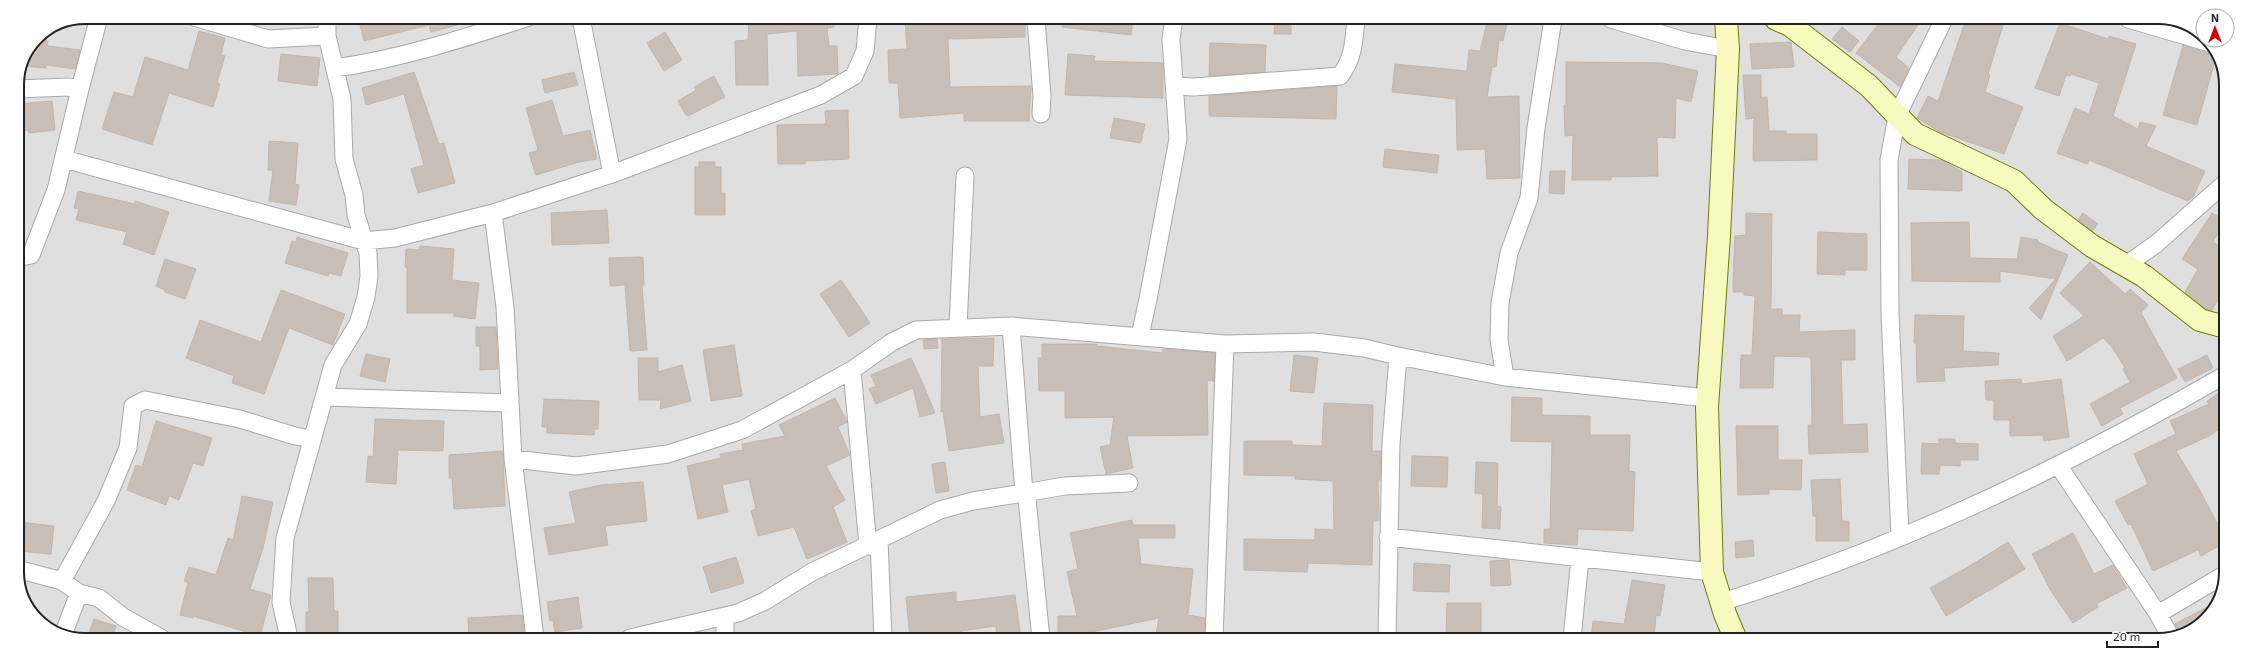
<svg xmlns="http://www.w3.org/2000/svg" width="2243" height="657" viewBox="0 0 2243 657" font-family="'Exo 2',sans-serif">
	<rect width="100%" height="100%" fill="#f2efe9"/>
	<!-- residential -->
	<path fill="#e0dfdf" d="M85,17L2175,19L2209,40L2226,80L2224,589L2200,626L2158,640L68,638L34,617L17,577V85L22,59L37,37L59,22Z"/>
	<!-- building -->
	<path fill="#c7bfb8" stroke="#c4b6ab" d="M358,17H468V22L431,32L429,25L364,41Z
		M749,18H834V27L827,28L829,46H837L838,74L798,76L797,31L767,34L768,85H736L735,41L748,40Z
		M905,18H1025V37L948,39L950,87L1031,86L1029,121H964V113L900,118L898,83H889L888,50L907,49Z
		M1063,18H1133L1131,35L1062,27Z
		M1275,18H1291V34H1274Z
		M1488,19L1508,20L1503,41L1499,40L1496,67H1492L1487,97L1519,96L1520,178L1487,179L1485,149L1457,150L1456,99L1392,92L1395,64L1467,71L1469,50L1480,51Z
		M1882,19H1922L1896,57L1909,68L1900,87L1856,53Z
		M1966,19H2005L1988,74L1990,75L1985,92L2023,107L2004,154L1940,132L1917,118L1928,96L1938,101Z
		M2060,23L2108,39L2109,36L2136,44L2113,116L2138,129L2140,122L2156,126L2146,146L2205,171L2193,197L2188,201L2089,160L2087,164L2057,153L2075,108L2089,114L2099,83L2071,74L2070,76L2066,75L2059,96L2035,88Z
		M1842,27L1859,41L1850,52L1832,39Z
		M199,31L225,38L221,55L225,56L217,83L220,84L213,107L169,93L152,145L102,129L114,92L133,97L145,57L188,70Z
		M665,32L682,60L664,71L647,43Z
		M35,40L48,41L47,46L80,50L75,69L46,65V68L21,66L22,59Z
		M1791,42L1794,67L1752,69L1750,44Z
		M1210,43L1266,45L1265,72L1209,76Z
		M2183,45L2207,53L2214,52L2216,57L2197,125L2163,115Z
		M281,54L320,58L317,86L278,81Z
		M1068,54L1095,56L1094,61L1163,63V98L1065,95Z
		M1566,62L1662,63L1698,71L1691,102L1676,98L1675,138L1657,137L1658,176L1611,177V180H1572L1573,135L1565,136L1564,105H1566Z
		M414,72L439,144L444,143L455,183L418,193L411,169L424,165L404,94L366,105L362,88Z
		M574,72L578,85L545,93L542,80Z
		M1743,75H1761V98L1767,97L1769,131H1786V134H1817V160L1753,161L1754,118L1746,119Z
		M714,76L725,97L688,116L685,114L678,101L696,90L694,87Z
		M1337,86L1336,119L1209,116V96Z
		M552,100L563,136L590,130L597,159L579,162L536,175L529,153L538,150L526,108Z
		M52,101L55,130L29,133L28,130L17,131V104Z
		M848,110L849,159L805,161V164H778L777,125L826,124L825,111Z
		M1114,118L1145,124L1141,143L1110,138Z
		M269,141L298,143L295,184L299,185L296,205L269,201L273,170H268Z
		M1385,149L1439,155L1437,173L1383,167Z
		M1909,159L1941,160L1954,167L1962,172V191L1908,189Z
		M699,162H715V167H721V193H725V215H695V167H699Z
		M1550,171H1565L1564,194L1549,193Z
		M78,191L135,204V201L169,212L154,255L123,244L127,232L76,220L79,209L74,208Z
		M607,210L609,243L552,245L551,213Z
		M1746,213L1772,214L1771,309H1782V315H1800L1799,332L1855,330V360H1841L1843,425L1867,424L1868,452L1809,454L1808,425H1812L1811,357L1774,356L1773,388H1740L1741,355H1752L1755,296L1744,295V292H1733V280L1735,236L1746,235Z
		M2083,213L2098,224L2092,231L2078,220Z
		M2212,213L2225,221L2213,242L2225,250V276L2218,286L2224,289L2212,310L2206,309L2185,292L2198,269L2182,259Z
		M1969,222L1970,258L2017,259L2021,237L2038,240V242L2068,255L2041,320L2029,308L2056,279L2000,271V282L1912,281L1911,223Z
		M1818,232L1867,234V270H1845V275L1817,274Z
		M297,237L348,253L341,276L329,273L328,276L285,263L292,241L296,243Z
		M420,246L454,249L452,280L479,283L475,319L454,316V313H407V267H405L406,249L419,250Z
		M643,257L644,285H642L647,350L630,351L625,285L610,286L609,258Z
		M165,259L196,269L185,299L165,292V290L156,286Z
		M2090,262L2125,294L2130,289L2148,305L2141,313L2177,378L2120,408L2123,414L2102,426L2090,404L2130,382L2123,369L2125,368L2112,347L2103,338L2067,361L2053,336L2084,316L2060,293Z
		M841,280L870,323L849,337L820,294Z
		M281,290L345,314L333,345L289,328L264,394L232,383L234,376L186,358L200,320L261,342Z
		M1915,315L1964,316L1963,351L1999,353L1998,365L1944,368L1945,381L1917,382L1916,343H1914Z
		M476,327H496L498,369L480,370V346H476Z
		M994,338L993,366H978L980,417L999,414L1004,443L949,451L943,411L941,412L942,339Z
		M937,339L938,348L924,349L923,340Z
		M1042,344H1097V346L1163,353V349L1215,353L1214,381L1207,380L1208,435L1127,436L1133,468L1106,474L1100,447L1110,445L1114,417L1065,418V391H1039L1038,358H1042Z
		M734,345L742,396L711,401L703,350Z
		M366,354L390,359L385,382L360,376Z
		M1294,355L1318,358L1314,393L1290,391Z
		M2207,355L2213,368L2185,382L2178,369Z
		M638,358H658V372L682,365L691,401L660,409L661,400H639Z
		M911,358L923,384L935,413L920,417L913,388L876,404L869,389L876,386L871,375Z
		M2021,379L2022,384L2061,379L2069,437L2044,441L2043,435L2010,436V420H1994V400H1986L1985,381Z
		M2225,389L2224,426L2209,436L2176,451L2199,489L2224,536V543L2201,556L2198,550L2153,571L2131,524L2128,525L2115,501L2148,484L2134,454L2176,434L2170,421L2209,404L2207,401Z
		M1512,397L1542,398V415L1590,416V435H1630L1629,471L1635,472L1633,531L1578,529L1577,545L1544,543V529H1550L1552,442L1511,441Z
		M835,398L847,422L838,427L850,455L826,466L845,500L833,507L847,542L807,559L794,527L758,536L751,511L756,509L749,479L722,485L728,512L698,519L687,466L721,458L720,454L743,450L742,444L785,436L779,425Z
		M544,399L599,401L598,429H594V435L547,433V427H542Z
		M1324,403L1373,405L1372,451H1381L1380,480H1378L1379,521H1373L1372,565L1308,563L1307,572L1244,570V539L1315,540V529L1334,530L1333,481L1295,479V476L1244,475V441H1292V445L1322,446Z
		M375,419L444,421L443,451L398,450L396,484L366,482L368,456L373,457Z
		M156,421L212,438L203,466L193,463L179,500L169,496L166,505L127,490L136,465L142,467Z
		M1736,426H1778V460H1802L1801,490L1769,489V494L1738,495Z
		M1939,439H1955V443L1978,444V460H1960V466L1940,465L1939,474H1921L1922,443L1939,444Z
		M503,451L505,506L454,509L452,478H449V455Z
		M1412,456L1448,457L1447,487L1411,486Z
		M945,462L949,491L936,493L932,464Z
		M1476,462L1498,463L1497,506L1501,507L1500,529L1482,528L1483,494L1475,493Z
		M1840,479L1842,521H1849V541H1816V516H1813L1811,480Z
		M643,482L647,521L605,526L608,545L549,555L544,528L576,523L569,492L601,485Z
		M242,496L273,502L263,548L250,589L271,595L260,636L193,616V618L180,615L188,582L184,581L189,567L216,575L228,538L233,540Z
		M1132,520L1133,525H1175V538H1138L1141,564L1193,569L1188,615L1205,618L1204,639H1155L1159,618L1077,635H1058V616H1077L1067,572L1078,569L1070,533Z
		M20,522L54,526L51,554L17,551Z
		M2073,533L2094,574L2113,565L2127,588L2096,604L2098,607L2073,623L2051,591L2032,554Z
		M1753,540L1754,556L1736,558L1735,542Z
		M2008,542L2025,569L1946,616L1930,588L1968,567Z
		M736,557L744,583L711,593L703,567Z
		M1509,560L1511,585L1491,586L1490,561Z
		M1414,563L1450,565L1449,592L1413,591Z
		M308,578H333L334,611H338V638H306V612H309Z
		M1632,580L1665,585L1660,616L1656,615L1654,639H1591L1593,621L1624,624Z
		M956,592V602L1015,595L1021,639H997L996,626L961,631V639H910L906,597Z
		M578,597L582,628L555,632L553,620L550,621L547,602Z
		M1447,603H1481V634H1446Z
		M2215,603L2200,626L2179,633L2175,624Z
		M522,615L525,638H469L468,618Z
		M94,619L116,626L112,638H87Z"/>
	<g fill="none" stroke-linecap="round" stroke-linejoin="round">
		<!-- street casing -->
		<g stroke="#a9a9a9" stroke-width="19">
			<path id="street" d="M194,17L268,39L327,36
				M581,18L612,174
				M1036,18L1042,97L1041,114
				M1611,19L1685,41L1728,49
				M2128,19L2210,43
				M335,68C400,59 465,38 529,17
				M1175,86L1194,87L1340,76C1354,58 1354,40 1356,18
				M17,89L68,87L80,89L56,190L31,255L17,258
				M80,89L99,17
				M64,159L364,241L395,238L493,213L612,174L821,95L854,76L865,51L868,18
				M493,213L505,307L513,459L576,466L668,454L742,430L852,370L892,342L916,330L1011,326L1225,344L1314,342L1364,348L1398,356
				M2126,265L2156,244L2225,183
				M958,327L965,176
				M1140,336L1148,299L1178,139L1171,39L1174,18
				M852,370L868,546
				M1505,377L1499,340L1500,303L1509,253L1529,198L1536,128L1553,19
				M324,397L509,403
				M513,459L535,638
				M2058,465L2158,614L2224,575
				M1900,536L1890,313L1889,160L1897,116L1944,19
				M1388,537L1712,572
				M879,540L883,639
				M17,569L62,581L79,593L99,598L123,617L161,638
				M62,581L106,501L128,448L133,406L145,400L240,419L295,436L312,439
				M1722,602C1897,548 2066,467 2225,375
				M2158,614L2170,636
				M63,635L79,593
				M289,638L281,602L285,538L333,365L358,324L366,297L369,276L368,253L356,215L354,195L344,159L342,99L327,36V17
				M630,638L738,613L765,601L812,572L940,510L973,501L1024,493L1011,326
				M725,638V616
				M1041,639L1027,499L1024,493L1065,486L1129,483
				M1214,639L1225,344
				M1387,639L1391,444L1398,356L1505,377L1707,398
				M1572,639L1580,558"/>
		</g>
		<!-- secondary casing -->
		<g stroke="#707d05" stroke-width="24">
			<path id="secondary" d="M1726,19L1728,49L1719,236L1707,407L1712,572L1725,614L1736,640
				M1776,19L1790,25L1869,86L1915,134L2014,181L2043,209L2092,246L2144,276L2200,320L2225,327"/>
		</g>
		<!-- street -->
		<use href="#street" stroke="#fff" stroke-width="17"/>
		<!-- secondary -->
		<use href="#secondary" stroke="#f7fabf" stroke-width="22"/>
	</g>
	<!-- crop -->
	<path d="M0 0H2243V657H0ZM85 24H2158A61 61 0 0 1 2219 85V572A61 61 0 0 1 2158 633H85A61 61 0 0 1 24 572V85A61 61 0 0 1 85 24Z" fill="#fff" fill-rule="evenodd"/>
	<path fill="none" stroke="#222" stroke-width="2" d="M85 24H2158A61 61 0 0 1 2219 85V572A61 61 0 0 1 2158 633H85A61 61 0 0 1 24 572V85A61 61 0 0 1 85 24Z"/>
	<!-- north arrow -->
	<g transform="translate(2215 28)"><circle r="19" fill="#ffffff" stroke="#a7a7a7"/>
	<path d="M0-3L7 15L0 10L-7 15Z" fill="#d40000"/>
	<text y="-6" font-size="11" font-weight="bold" text-anchor="middle" fill="#222222">N</text>
	</g>
	<!-- scale -->
	<path d="M2107 641v6h51v-6" fill="none" stroke="#222222" stroke-width="2"/>
	<text x="2113" y="641" font-size="12" fill="#222222" stroke="#ffffff" stroke-width="3" paint-order="stroke">20 m</text>
</svg>
